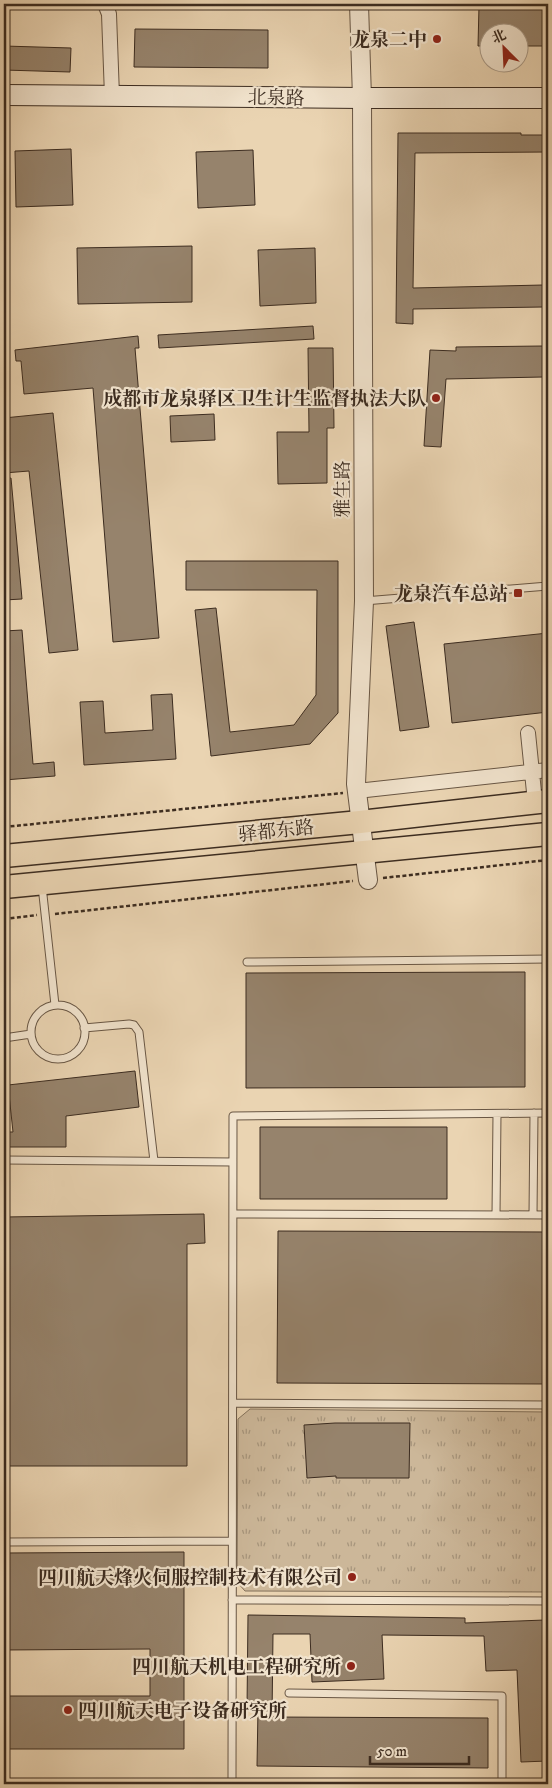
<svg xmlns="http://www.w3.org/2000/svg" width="552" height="1788" viewBox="0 0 552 1788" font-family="'IM FELL DW Pica','Noto Serif SC',serif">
	<defs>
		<pattern id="park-tufts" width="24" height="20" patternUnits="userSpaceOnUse" patternTransform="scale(1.25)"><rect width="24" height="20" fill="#ccb799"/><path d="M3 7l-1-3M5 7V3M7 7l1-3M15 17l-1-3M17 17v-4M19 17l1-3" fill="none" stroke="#a7957c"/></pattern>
	</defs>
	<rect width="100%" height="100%" fill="#ead4b2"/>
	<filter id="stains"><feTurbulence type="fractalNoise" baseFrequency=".004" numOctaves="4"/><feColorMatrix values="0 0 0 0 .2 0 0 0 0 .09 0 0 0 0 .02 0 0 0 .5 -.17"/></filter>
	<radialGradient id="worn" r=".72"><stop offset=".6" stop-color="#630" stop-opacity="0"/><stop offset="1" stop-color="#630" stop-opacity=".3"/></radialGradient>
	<!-- park -->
	<path fill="url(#park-tufts)" stroke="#84725c" d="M250,1409L548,1412V1592L245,1591L237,1582L238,1419Z"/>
	<!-- building -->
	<path fill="#96836c" stroke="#3c2c20" d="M479,6H548V46H520V32H490V46H478Z
		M135,29L268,30V68L134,67Z
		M4,46L71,48L70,72L4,70Z
		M398,133H521V135H548V152L415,153L413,288L543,285V307L413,309V324L396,323Z
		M71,149L73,205L16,207L15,151Z
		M253,150L255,205L198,208L196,152Z
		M192,246V302L78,304L77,248Z
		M315,248L316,303L260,306L258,250Z
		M313,326L314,339L159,348L158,335Z
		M138,336L139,348H135L159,638L113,642L93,388L24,394L21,361H16L15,350Z
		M543,346V377L446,379L441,447L424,446L430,350L456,351V347Z
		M308,348H333L334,428H327V483L278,484L277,432H309Z
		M53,413L78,650L49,653L29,471L4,473V418Z
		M214,414L215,440L171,442L170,416Z
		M11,478L22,599L4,600V479Z
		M186,561H338V713L310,744L211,756L195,610L216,608L230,732L294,725L316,695L317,590H186Z
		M414,622L429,727L400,731L386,626Z
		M22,630L33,764L54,762L55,776L4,780V631Z
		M548,633V712L452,723L444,644Z
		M172,694L176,759L84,765L80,702L103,701L105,733L153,730L151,695Z
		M525,972V1087L246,1088V973Z
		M135,1071L139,1107L66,1116V1147H4V1132H13L8,1085Z
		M260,1127H447V1199H260Z
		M204,1214L205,1243L187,1244V1466H4V1217Z
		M278,1231L548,1232V1384L277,1383Z
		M335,1423H410L409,1478H336V1476L307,1478L304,1425Z
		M184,1552V1749H4V1696H150V1649L4,1650V1553Z
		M248,1615L465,1618V1623L545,1620L548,1761L521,1762L517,1670L486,1671L484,1636L382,1635L384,1679L312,1682L310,1634H273L272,1717L488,1718V1768L257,1766L258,1709L247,1708Z"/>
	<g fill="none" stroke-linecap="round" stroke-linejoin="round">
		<!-- service casing -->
		<g stroke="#685644" stroke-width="9">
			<path id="service" d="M364,601L548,586
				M42,886L55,1005
				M247,962L548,959
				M31 1032a27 27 0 1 1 54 0a27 27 0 1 1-54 0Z
				M84,1028L129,1024L134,1025L139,1032L154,1161
				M4,1038L31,1034
				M4,1160L233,1162
				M233,1214L548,1215
				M496,1215L497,1114
				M533,1215L534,1113
				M233,1403L548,1405
				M4,1542L232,1541
				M232,1600L548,1601
				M289,1693L502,1696V1784
				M232,1784L233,1116L548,1113"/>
		</g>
		<!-- minor casing -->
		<g stroke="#685644" stroke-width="16">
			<path id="minor" d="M105,4L109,14L112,96
				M528,733L535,802
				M357,791L548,770"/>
		</g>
		<!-- tertiary casing -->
		<g stroke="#685644" stroke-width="20">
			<path id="tertiary" d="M359,4L362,98L364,601L356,784L368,880"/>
		</g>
		<!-- secondary casing -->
		<g stroke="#3c2c20" stroke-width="22">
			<path id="secondary" d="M4,95L362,98H548"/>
		</g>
		<!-- trunk casing -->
		<g stroke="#3c2c20" stroke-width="25">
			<path id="trunk" d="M4,856L360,822L548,801
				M4,887L548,834"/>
		</g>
		<!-- path -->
		<path stroke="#3c2c20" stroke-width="2.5" stroke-dasharray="4 2.5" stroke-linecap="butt" d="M4,827L343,793
			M383,878L548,860
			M55,914L353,881
			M4,919L37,915"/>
		<!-- service -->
		<use href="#service" stroke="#f1e3cd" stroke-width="7"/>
		<!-- minor -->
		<use href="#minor" stroke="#f1e3cd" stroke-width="14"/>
		<!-- tertiary -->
		<use href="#tertiary" stroke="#f1e3cd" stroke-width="18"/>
		<!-- secondary -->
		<use href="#secondary" stroke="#f1e3cd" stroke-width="20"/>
		<!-- trunk -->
		<use href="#trunk" stroke="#ead4b2" stroke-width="22"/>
	</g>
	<!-- markers -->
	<g fill="#8f2418" stroke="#f1e3cd" stroke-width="2">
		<circle cx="437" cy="39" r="5"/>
		<circle cx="436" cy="398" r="5"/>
		<rect x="513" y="588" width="10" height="10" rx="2.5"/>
		<circle cx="352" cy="1577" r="5"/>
		<circle cx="351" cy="1666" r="5"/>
		<circle cx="68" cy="1710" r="5"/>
	</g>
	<g text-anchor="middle" stroke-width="4.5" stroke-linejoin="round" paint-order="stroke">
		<!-- poi labels -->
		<g font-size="19" font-weight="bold" fill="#3c2c20" stroke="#f1e3cd" text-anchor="end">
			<text x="427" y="46">龙泉二中</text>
			<text x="426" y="405">成都市龙泉驿区卫生计生监督执法大队</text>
			<text x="508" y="600">龙泉汽车总站</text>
			<text x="342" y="1584">四川航天烽火伺服控制技术有限公司</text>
			<text x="341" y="1673">四川航天机电工程研究所</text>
			<text x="78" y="1717" text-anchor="start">四川航天电子设备研究所</text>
		</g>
		<!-- street labels -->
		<g font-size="19" fill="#3c2c20" stroke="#f1e3cd">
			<text transform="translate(276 97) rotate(1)" y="7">北泉路</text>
			<text transform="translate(342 489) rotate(-90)" y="7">雅生路</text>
			<text transform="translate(276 830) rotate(-6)" y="7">驿都东路</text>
		</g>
	</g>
	<!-- margin -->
	<rect width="552" height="1788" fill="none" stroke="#ead4b2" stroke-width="20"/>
	<rect x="5" y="5" width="542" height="1778" fill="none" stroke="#3c2c20" stroke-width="2.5"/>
	<rect x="10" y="10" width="532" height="1768" fill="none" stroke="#3c2c20"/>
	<!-- north arrow -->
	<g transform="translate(504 48) rotate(336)"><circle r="24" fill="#f1e3cd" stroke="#a99a88"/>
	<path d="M0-4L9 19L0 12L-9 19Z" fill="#8f2418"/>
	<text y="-8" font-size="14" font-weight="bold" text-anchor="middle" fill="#3c2c20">北</text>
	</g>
	<!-- scale -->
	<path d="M370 1756v8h99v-8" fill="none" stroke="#3c2c20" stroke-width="2.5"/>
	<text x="377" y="1756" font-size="15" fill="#3c2c20" stroke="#f1e3cd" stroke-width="4" paint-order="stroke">50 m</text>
	<rect width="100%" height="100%" filter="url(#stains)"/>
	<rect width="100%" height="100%" fill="url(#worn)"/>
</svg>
